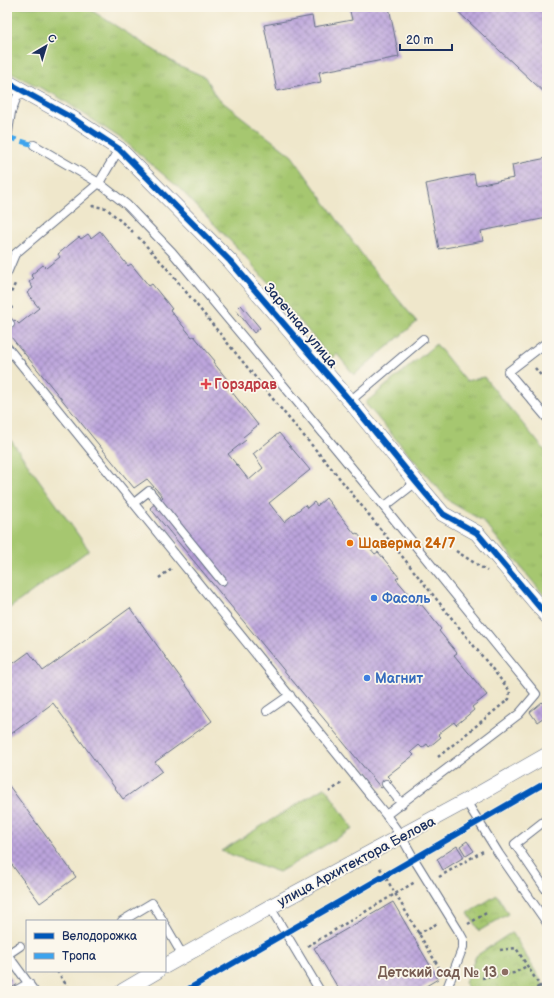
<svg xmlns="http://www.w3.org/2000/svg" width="554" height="998" viewBox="0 0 554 998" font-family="'Balsamiq Sans',sans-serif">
	<defs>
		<pattern id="grass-tufts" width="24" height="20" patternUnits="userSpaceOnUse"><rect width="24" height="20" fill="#a6c76f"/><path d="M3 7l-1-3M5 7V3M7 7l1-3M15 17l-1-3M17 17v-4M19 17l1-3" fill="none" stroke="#8eab63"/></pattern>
		<pattern id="park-crowns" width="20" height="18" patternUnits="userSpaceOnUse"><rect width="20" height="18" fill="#a6c76f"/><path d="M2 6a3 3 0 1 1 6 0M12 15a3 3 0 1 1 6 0" fill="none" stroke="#8eab63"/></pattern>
		<pattern id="building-cross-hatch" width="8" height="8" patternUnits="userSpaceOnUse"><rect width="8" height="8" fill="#bca4dc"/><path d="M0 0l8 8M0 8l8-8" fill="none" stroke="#9886b6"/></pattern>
	</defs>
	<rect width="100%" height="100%" fill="#fbf7ec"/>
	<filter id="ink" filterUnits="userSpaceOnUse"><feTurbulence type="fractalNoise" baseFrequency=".025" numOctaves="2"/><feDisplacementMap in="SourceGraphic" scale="8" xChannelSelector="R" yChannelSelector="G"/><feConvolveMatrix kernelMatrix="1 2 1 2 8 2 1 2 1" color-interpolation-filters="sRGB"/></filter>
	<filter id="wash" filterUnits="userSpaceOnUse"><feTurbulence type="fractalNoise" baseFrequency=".012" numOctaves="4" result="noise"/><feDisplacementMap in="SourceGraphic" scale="16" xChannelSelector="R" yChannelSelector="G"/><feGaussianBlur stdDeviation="0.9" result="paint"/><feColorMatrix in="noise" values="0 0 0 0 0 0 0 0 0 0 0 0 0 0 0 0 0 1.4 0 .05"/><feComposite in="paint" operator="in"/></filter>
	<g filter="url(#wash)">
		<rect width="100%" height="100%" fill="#efe7cb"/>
		<!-- grass -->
		<path fill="url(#grass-tufts)" stroke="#607b66" d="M7,7H86L176,64L205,77L216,97L292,156L368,263L417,322L354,375L337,354L331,358L244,255L179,188L123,140L57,96L7,71Z
			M436,344L466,381L484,377L547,453V599L483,521L450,502L365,403Z"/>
		<!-- park -->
		<path fill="url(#park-crowns)" stroke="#607b66" d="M325,787L353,829L279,872L221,851Z
			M497,895L508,914L479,931L468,913Z
			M512,932L547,991H470L465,983L476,956Z"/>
		<!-- pitch -->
		<path fill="#a6c76f" stroke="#607b66" d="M7,435L89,550L7,610Z"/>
		<g id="blocks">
			<!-- building -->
			<path fill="url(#building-cross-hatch)" d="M349,7H389L399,57L319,72L321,82L277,91L264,25L312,16L314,27L352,20Z
				M453,7H547V95Z
				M547,158V218L481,231L483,241L439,249L426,184L474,174L476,185L514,178L512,165Z
				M100,231L128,266L131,264L149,286L152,284L172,309L170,310L192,337L194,336L215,361L213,362L231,384L228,387L258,425L243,437L246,440L228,454L249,480L263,468L253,454L279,433L310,470L269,503L284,522L305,505L307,508L314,502L317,506L326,498L355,534L357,533L375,554L378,552L399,577L396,579L419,606L421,604L441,629L439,631L457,653L454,655L487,695L472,707L474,710L456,725L454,722L438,734L441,737L429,747L427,744L422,748L419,745L411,752L414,755L387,776L392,781L381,788L150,508L163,497L147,479L134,488L7,332V326L10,324L15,320L19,324L39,308L27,293L33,288L29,282L34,278L31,275L43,265L46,268L60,257L58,254L79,237L81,239L88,234L91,238Z
				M241,305L260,328L254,333L236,310Z
				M130,608L212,721L155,762L162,771L123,799L53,703L7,737V668L29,652L43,671Z
				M542,702L547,708V715L537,722L530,712Z
				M7,783L76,877L40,903L7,858Z
				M467,841L474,851L466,856L460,846Z
				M457,846L464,857L443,870L437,859Z
				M393,902L438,979L421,989L422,991H340L314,948Z
				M7,972L13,982L7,986Z"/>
		</g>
	</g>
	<g filter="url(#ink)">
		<use href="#blocks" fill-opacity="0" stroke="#656f84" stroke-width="1"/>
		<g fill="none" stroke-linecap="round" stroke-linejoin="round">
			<!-- lane casing -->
			<g stroke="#656f84" stroke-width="10">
				<path id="lane" d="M7,111L11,112L7,139
					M11,112L16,99L21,89
					M34,145L99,183L127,205L172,252L299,404L384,507
					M7,273L15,254L99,183L119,149
					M7,320L10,324
					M547,342L508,372L547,418
					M7,347L354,775L386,815L401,836L414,859L458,930L463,939V947L446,991
					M350,401L423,339
					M134,503L149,491L222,581
					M267,711L290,695
					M386,784L402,804
					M466,801L499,854L547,923
					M386,815L519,714L536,694L384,507L416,482
					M547,819L515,844L547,891
					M270,907L320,991
					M122,921L152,903L163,921
					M165,925L183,956
					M7,954L34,991
					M8,954L20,946
					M15,991L29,983"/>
			</g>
			<!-- street casing -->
			<g stroke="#656f84" stroke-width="16">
				<path id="street" d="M7,82L72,118L119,149L230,261L350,401L416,482L443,514L477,533L547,616
					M165,966L270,907L477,795L547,755
					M123,991L157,971"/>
			</g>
			<!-- path -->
			<path stroke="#656f84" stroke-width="2.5" stroke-dasharray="3 3" stroke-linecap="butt" d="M92,207L93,206L106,208L133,232
				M138,237L165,266L286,415L333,470L510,691L509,699L438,757
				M12,309L8,299L16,282
				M535,368L547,383
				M456,551L487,571
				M159,578L172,568
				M329,792L343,782
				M380,868L441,971
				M439,877L483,851
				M468,924L488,912
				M418,934L438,923
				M308,946L415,882
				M500,950L516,948L543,991
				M57,971L69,989L66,991
				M482,978L514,973L527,966
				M531,991L540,986"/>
			<!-- lane -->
			<use href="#lane" stroke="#fff" stroke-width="8"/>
			<!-- street -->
			<use href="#street" stroke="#fff" stroke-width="15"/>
			<!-- quiet -->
			<path stroke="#3da3ed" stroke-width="5" stroke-dasharray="10 5" stroke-linecap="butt" d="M7,137L34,145"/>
			<!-- cycleway casing -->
			<g stroke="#fbf7ec" stroke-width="8">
				<path id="cycleway" d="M7,82L72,118L119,149L230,261L350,401L416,482L443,514L477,533L547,616
					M185,991L547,782"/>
			</g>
			<!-- cycleway -->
			<use href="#cycleway" stroke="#0057b8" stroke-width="6"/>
		</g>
	</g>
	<!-- markers -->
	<path fill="#e0444e" stroke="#fbf7ec" stroke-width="1.5" d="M204 378h4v4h4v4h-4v4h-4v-4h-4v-4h4z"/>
	<circle fill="#e8710a" stroke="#fbf7ec" stroke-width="1.5" cx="350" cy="543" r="4"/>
	<g fill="#3f7fe0" stroke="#fbf7ec" stroke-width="1.5">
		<circle cx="374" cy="598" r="4"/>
		<circle cx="367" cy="678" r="4"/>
	</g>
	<circle fill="#8d6e63" stroke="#fbf7ec" stroke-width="1.5" cx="505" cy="972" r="4"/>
	<g text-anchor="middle" stroke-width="3.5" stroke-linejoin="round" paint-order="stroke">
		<!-- street labels -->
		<g font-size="14" fill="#1b2f5e" stroke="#fbf7ec">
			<text transform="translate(301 325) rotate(50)" y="5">Заречная улица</text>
			<text transform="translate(356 861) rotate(-28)" y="5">улица Архитектора Белова</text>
		</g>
		<!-- health labels -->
		<g font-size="14" font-weight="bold" fill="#be3a42" stroke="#fbf7ec" text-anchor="start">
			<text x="214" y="389">Горздрав</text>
		</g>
		<!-- food labels -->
		<g font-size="14" font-weight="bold" fill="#c56008" stroke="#fbf7ec" text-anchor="start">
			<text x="358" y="548">Шаверма 24/7</text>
		</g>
		<!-- shop labels -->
		<g font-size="14" font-weight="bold" fill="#366cbe" stroke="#fbf7ec" text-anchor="start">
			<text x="382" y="603">Фасоль</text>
			<text x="375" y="683">Магнит</text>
		</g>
		<!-- education labels -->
		<g font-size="14" font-weight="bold" fill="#785e54" stroke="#fbf7ec" text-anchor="end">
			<text x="497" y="977">Детский сад № 13</text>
		</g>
	</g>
	<!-- margin -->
	<rect width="554" height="998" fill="none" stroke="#fbf7ec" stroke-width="24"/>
	<!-- legend -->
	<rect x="26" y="920" width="140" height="52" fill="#fbf7ec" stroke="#a1a7b3"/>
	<rect x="34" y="933" width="20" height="6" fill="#0057b8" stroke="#a1a7b3"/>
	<text x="62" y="940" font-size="12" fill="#1b2f5e">Велодорожка</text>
	<rect x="34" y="953" width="20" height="6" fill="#3da3ed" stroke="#a1a7b3"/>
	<text x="62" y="960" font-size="12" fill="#1b2f5e">Тропа</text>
	<!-- north arrow -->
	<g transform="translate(46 46) rotate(38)" stroke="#fbf7ec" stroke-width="3" paint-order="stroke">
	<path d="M0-3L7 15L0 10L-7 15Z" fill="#1b2f5e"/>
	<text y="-6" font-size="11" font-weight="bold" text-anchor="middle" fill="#1b2f5e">С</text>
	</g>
	<!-- scale -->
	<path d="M400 44v6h52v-6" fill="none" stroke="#1b2f5e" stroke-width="2"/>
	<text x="406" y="44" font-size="12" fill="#1b2f5e" stroke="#fbf7ec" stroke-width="3" paint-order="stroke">20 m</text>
</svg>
